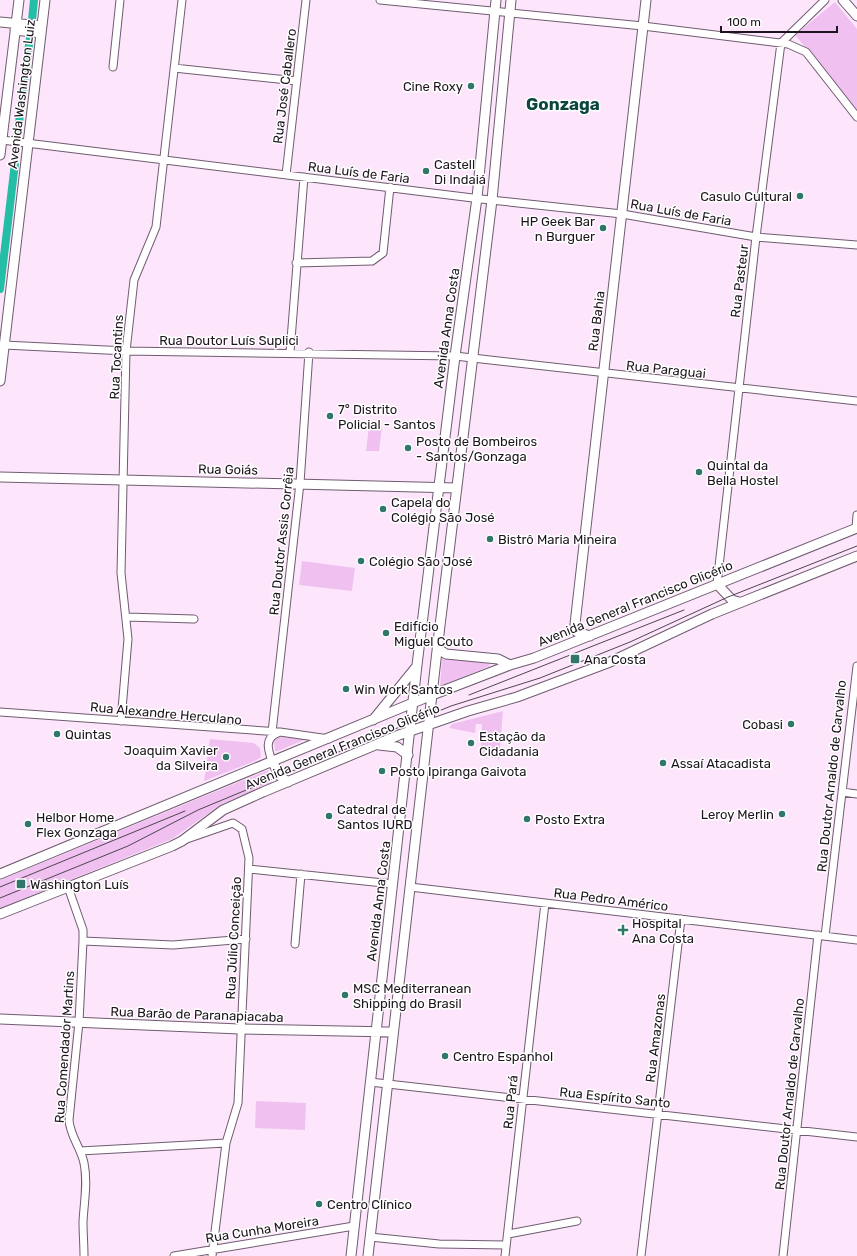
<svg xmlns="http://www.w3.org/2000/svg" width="857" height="1256" viewBox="0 0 857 1256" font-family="Rubik,sans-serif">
	<rect width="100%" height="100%" fill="#fde6fc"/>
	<!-- green -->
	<path fill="#f0c1f0" d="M835,2L857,29V110L795,35Z
		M369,426L382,427L379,451H366Z
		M302,561L355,568L352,591L299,585Z
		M442,659L489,663L490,666L440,686Z
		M503,711L499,762L498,758L480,757L482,724H476L475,733L449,728L452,724Z
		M281,737L302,738L304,740L278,751H275L274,741L275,739Z
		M210,739L254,743L260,748L261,757L255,761L204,781Z
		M268,770L272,783L222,804L172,839L0,908V880Z
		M256,1101L306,1103L305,1130L255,1128Z"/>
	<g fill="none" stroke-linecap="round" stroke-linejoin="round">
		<!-- canal -->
		<path stroke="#24bea7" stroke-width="8" d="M32,20L34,0
			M17,138L30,37
			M0,289L15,163"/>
		<!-- street casing -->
		<g stroke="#6f5c6f" stroke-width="9">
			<path id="street" d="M380,0L643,26L788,44L806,52L857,117
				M113,67L120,0
				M174,68L297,81
				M2,140L481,199L622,214L756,237L857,245
				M286,175L306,0
				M296,263L372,261L383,253L390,187
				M4,345L126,351L455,356L857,401
				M290,352L304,177
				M856,528L857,515
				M717,584L756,237L781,43L825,0
				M126,617L194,619
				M0,712L280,732L329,739
				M121,721L128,639L121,573L126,351L134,280L156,227L182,0
				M272,732L300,483L309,352
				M272,761C268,750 264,738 278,733
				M842,792L857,794
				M184,840L233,823L242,829L249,858L238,1103L226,1143L212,1256
				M249,869L393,884
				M68,887L83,930V941L79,1022L69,1120C70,1136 81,1148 84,1163C88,1183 84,1202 83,1222C83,1233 84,1245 84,1256
				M410,887L857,940
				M825,936L857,666
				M83,941L173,945L246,939
				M295,944L301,874
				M370,1082L857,1137
				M80,1151L226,1143
				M508,1234L577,1221
				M370,1237L439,1244L506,1245
				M174,1256L354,1226
				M505,1256L545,903
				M641,1256L681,919
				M783,1256L818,935"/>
		</g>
		<!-- secondary casing -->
		<g stroke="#6f5c6f" stroke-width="11">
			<path id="secondary" d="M843,0L857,16
				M0,22L42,26
				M15,30L41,33
				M0,155L19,0
				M0,381L45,0
				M0,477L457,488
				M717,584L732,600L739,602
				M590,636L577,632L575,624L646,0
				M438,643L440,650L446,654L498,659L510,665
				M373,720L417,666
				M379,745L397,747L408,755
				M272,761L280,776L288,782
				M0,874L432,695L510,665L534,658L857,528
				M0,914L172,846L182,841L223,810L263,792L399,735L468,711L517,697L610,662L712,614L857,556
				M0,1019L240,1029L393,1032
				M351,1256L417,665L455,356L477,198L496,0
				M368,1256L438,642L492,200L511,0"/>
		</g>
		<!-- street -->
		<use href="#street" stroke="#fff" stroke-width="7"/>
		<!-- secondary -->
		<use href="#secondary" stroke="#fff" stroke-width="9"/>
		<!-- tram -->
		<path stroke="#4f444f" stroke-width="1" d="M469,695L684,610
			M0,887L185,811
			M0,898L128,846L198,810L280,776L451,706L540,678L630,642L728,597L857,546"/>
	</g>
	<!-- markers -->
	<g fill="#31766a" stroke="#fff" stroke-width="1.5">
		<circle cx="471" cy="86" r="4"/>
		<circle cx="426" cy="171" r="4"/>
		<circle cx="800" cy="196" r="4"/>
		<circle cx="603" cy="228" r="4"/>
		<circle cx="330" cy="416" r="4"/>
		<circle cx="408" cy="448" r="4"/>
		<circle cx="699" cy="472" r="4"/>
		<circle cx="383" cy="509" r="4"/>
		<circle cx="490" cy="539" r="4"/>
		<circle cx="361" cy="561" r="4"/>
		<circle cx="386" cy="633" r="4"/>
		<rect x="570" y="654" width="10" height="10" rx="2"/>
		<circle cx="346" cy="689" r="4"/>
		<circle cx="791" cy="724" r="4"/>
		<circle cx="57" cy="734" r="4"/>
		<circle cx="471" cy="743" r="4"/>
		<circle cx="226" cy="757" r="4"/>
		<circle cx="663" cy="763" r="4"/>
		<circle cx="382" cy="771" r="4"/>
		<circle cx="782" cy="814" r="4"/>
		<circle cx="329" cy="816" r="4"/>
		<circle cx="527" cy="819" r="4"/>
		<circle cx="28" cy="824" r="4"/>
		<rect x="16" y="879" width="10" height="10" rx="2"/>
		<path d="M621 924h4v4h4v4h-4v4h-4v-4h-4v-4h4z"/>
		<circle cx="345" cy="995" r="4"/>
		<circle cx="445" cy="1056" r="4"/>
		<circle cx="319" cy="1204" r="4"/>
	</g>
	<g text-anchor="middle" stroke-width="3" stroke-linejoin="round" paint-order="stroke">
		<!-- street labels -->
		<g font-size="13" fill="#1d151d" stroke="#fff">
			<text transform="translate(284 86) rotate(-83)" y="5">Rua José Caballero</text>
			<text transform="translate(21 94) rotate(-83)" y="5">Avenida Washington Luiz</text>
			<text transform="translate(359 172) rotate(7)" y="5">Rua Luís de Faria</text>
			<text transform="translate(681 212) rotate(10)" y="5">Rua Luís de Faria</text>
			<text transform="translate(739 281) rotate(-83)" y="5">Rua Pasteur</text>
			<text transform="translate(596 321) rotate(-83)" y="5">Rua Bahia</text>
			<text transform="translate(446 328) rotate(-82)" y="5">Avenida Anna Costa</text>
			<text x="229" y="345">Rua Doutor Luís Suplici</text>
			<text transform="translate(116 357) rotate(-87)" y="5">Rua Tocantins</text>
			<text transform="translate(666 369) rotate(6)" y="5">Rua Paraguai</text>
			<text transform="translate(228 469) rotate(1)" y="5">Rua Goiás</text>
			<text transform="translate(281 541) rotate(-84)" y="5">Rua Doutor Assis Corrêia</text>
			<text transform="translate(635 603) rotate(-22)" y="5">Avenida General Francisco Glicério</text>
			<text transform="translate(166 713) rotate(5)" y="5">Rua Alexandre Herculano</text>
			<text transform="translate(342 746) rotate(-22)" y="5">Avenida General Francisco Glicério</text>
			<text transform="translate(831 776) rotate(-84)" y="5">Rua Doutor Arnaldo de Carvalho</text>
			<text transform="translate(611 899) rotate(7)" y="5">Rua Pedro Américo</text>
			<text transform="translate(378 901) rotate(-83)" y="5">Avenida Anna Costa</text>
			<text transform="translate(233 938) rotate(-87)" y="5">Rua Júlio Conceição</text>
			<text transform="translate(197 1014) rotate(2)" y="5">Rua Barão de Paranapiacaba</text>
			<text transform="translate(655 1038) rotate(-83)" y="5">Rua Amazonas</text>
			<text transform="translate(64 1047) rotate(-86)" y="5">Rua Comendador Martins</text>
			<text transform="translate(789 1094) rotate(-84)" y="5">Rua Doutor Arnaldo de Carvalho</text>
			<text transform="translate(615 1097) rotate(6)" y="5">Rua Espírito Santo</text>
			<text transform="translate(510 1102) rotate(-84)" y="5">Rua Pará</text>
			<text transform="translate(262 1229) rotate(-9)" y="5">Rua Cunha Moreira</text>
		</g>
		<!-- poi labels -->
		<g font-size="13" fill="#1d151d" stroke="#fff" text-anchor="start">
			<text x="463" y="91" text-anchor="end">Cine Roxy</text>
			<text x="434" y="169">Castell<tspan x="434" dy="15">Di Indaiá</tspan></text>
			<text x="792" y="201" text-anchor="end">Casulo Cultural</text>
			<text x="595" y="226" text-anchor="end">HP Geek Bar<tspan x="595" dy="15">n Burguer</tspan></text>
			<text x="338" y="414">7° Distrito<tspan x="338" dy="15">Policial - Santos</tspan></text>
			<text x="416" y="446">Posto de Bombeiros<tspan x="416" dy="15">- Santos/Gonzaga</tspan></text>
			<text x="707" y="470">Quintal da<tspan x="707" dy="15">Bella Hostel</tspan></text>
			<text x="391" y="507">Capela do<tspan x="391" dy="15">Colégio São José</tspan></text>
			<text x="498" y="544">Bistrô Maria Mineira</text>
			<text x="369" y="566">Colégio São José</text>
			<text x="394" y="631">Edifício<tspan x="394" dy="15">Miguel Couto</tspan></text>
			<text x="584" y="664">Ana Costa</text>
			<text x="354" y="694">Win Work Santos</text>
			<text x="783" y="729" text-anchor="end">Cobasi</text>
			<text x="65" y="739">Quintas</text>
			<text x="479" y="741">Estação da<tspan x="479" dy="15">Cidadania</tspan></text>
			<text x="218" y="755" text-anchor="end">Joaquim Xavier<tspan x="218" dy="15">da Silveira</tspan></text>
			<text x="671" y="768">Assaí Atacadista</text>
			<text x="390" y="776">Posto Ipiranga Gaivota</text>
			<text x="337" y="814">Catedral de<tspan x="337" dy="15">Santos IURD</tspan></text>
			<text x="774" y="819" text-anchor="end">Leroy Merlin</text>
			<text x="36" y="822">Helbor Home<tspan x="36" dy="15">Flex Gonzaga</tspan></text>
			<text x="535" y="824">Posto Extra</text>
			<text x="30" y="889">Washington Luís</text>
			<text x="632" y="928">Hospital<tspan x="632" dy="15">Ana Costa</tspan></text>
			<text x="353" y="993">MSC Mediterranean<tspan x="353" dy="15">Shipping do Brasil</tspan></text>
			<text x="453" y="1061">Centro Espanhol</text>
			<text x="327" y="1209">Centro Clínico</text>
		</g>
		<!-- district labels -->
		<g font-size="17" font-weight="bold" fill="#0c473e" stroke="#fff">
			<text x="563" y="110">Gonzaga</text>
		</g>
	</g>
	<!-- scale -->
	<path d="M721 26v6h116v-6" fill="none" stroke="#1d151d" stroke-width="2"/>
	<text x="727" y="26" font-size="12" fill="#1d151d" stroke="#ffffff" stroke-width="3" paint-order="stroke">100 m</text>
</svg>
